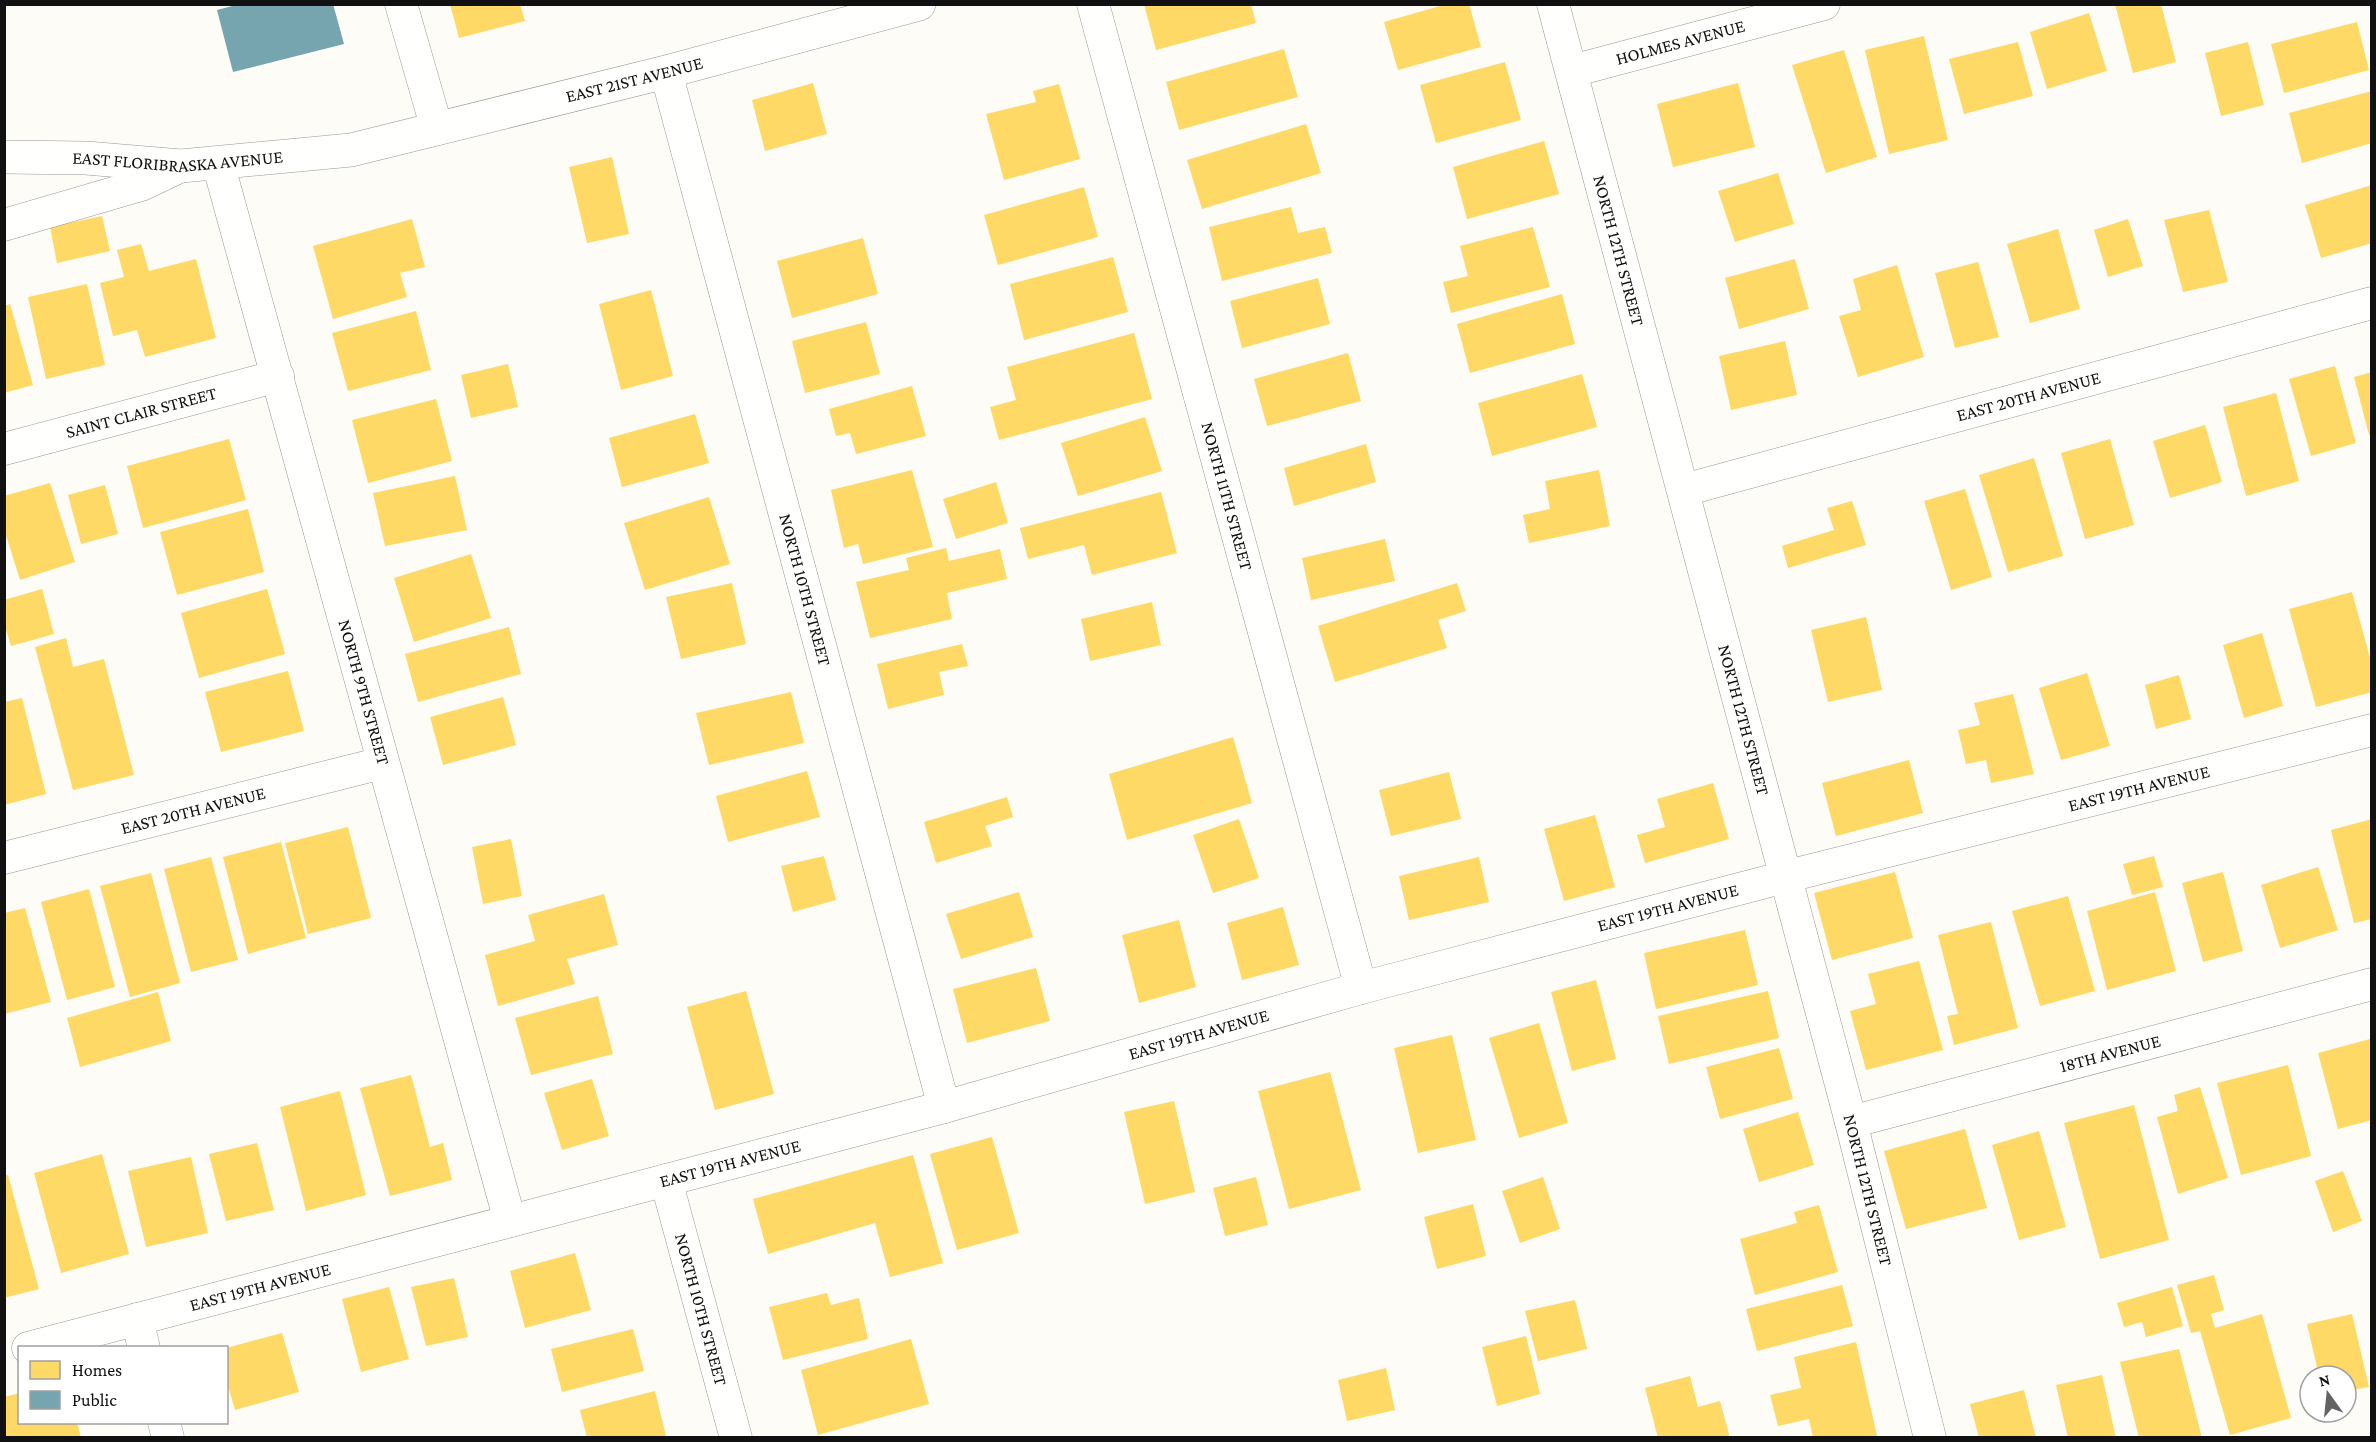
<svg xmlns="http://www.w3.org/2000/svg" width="2376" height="1442" viewBox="0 0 2376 1442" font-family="'Crimson Pro',serif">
	<rect width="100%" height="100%" fill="#fdfcf7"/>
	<!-- homes -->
	<path fill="#ffd966" d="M450,4H520L525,21L459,38Z
		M1144,4H1251L1256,23L1156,50Z
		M1447,4H1469L1481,47L1398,70L1384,22Z
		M2115,4H2161L2176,62L2133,73Z
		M2089,13L2107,71L2047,89L2030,32Z
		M2357,22L2369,70L2284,93L2271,44Z
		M1924,36L1948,140L1889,154L1865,50Z
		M2018,42L2033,96L1964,114L1949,59Z
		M2248,42L2264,105L2221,116L2205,53Z
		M1284,49L1298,97L1179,130L1166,82Z
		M1844,50L1877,157L1826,173L1792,65Z
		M1505,62L1521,120L1436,143L1420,85Z
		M813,83L827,134L765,151L752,100Z
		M1738,83L1755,147L1673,167L1657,104Z
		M1059,84L1080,159L1004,180L986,114L1036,102L1033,91Z
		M2372,91V143L2302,163L2289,113Z
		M1306,124L1321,173L1202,209L1187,160Z
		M1544,141L1559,194L1467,219L1453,167Z
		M612,157L629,234L587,243L569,167Z
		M1778,173L1794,224L1735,242L1718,191Z
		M2372,185V243L2321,258L2305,205Z
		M1084,187L1098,237L998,265L984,215Z
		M1291,207L1298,233L1325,227L1332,253L1222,281L1209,227Z
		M2209,210L2228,282L2183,292L2164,220Z
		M102,216L110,251L57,263L50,227Z
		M412,219L425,267L400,273L407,297L333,319L313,246Z
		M2128,219L2143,266L2108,277L2094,230Z
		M1533,227L1550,287L1451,313L1443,282L1468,276L1460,246Z
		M2058,229L2080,309L2030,323L2007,244Z
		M863,238L878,294L792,318L777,261Z
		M141,244L149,271L196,259L216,338L145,357L137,330L113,336L100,283L124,277L117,250Z
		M1113,257L1128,312L1024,340L1010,284Z
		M1795,259L1809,309L1739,329L1725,278Z
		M1978,262L1999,337L1955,348L1935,273Z
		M1897,265L1924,357L1858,377L1839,316L1861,310L1853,279Z
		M1318,278L1330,324L1242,348L1230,301Z
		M87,284L105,365L46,379L28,297Z
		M651,290L673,376L621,390L599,304Z
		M1562,294L1575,344L1470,373L1457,324Z
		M10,304L33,385L4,393V306Z
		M416,311L431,370L348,391L332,333Z
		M866,322L880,374L805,393L792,341Z
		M1134,333L1152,399L999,440L990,407L1016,400L1007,367Z
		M1785,341L1797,395L1731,410L1719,356Z
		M1348,353L1361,401L1267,426L1254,379Z
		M508,364L518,407L471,418L461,375Z
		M2335,366L2356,443L2311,456L2289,379Z
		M2372,372V434L2369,435L2354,377Z
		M1582,374L1597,427L1492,456L1478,403Z
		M912,386L926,436L856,454L850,433L836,436L829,409Z
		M2276,393L2299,481L2246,496L2223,407Z
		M436,399L452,461L368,483L352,420Z
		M695,414L709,463L622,487L609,438Z
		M1145,417L1162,471L1078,496L1061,443Z
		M2205,425L2222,482L2170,498L2153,441Z
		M229,439L246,500L143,528L127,466Z
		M2110,439L2134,525L2085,539L2061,453Z
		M1366,444L1376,482L1294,506L1284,468Z
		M2034,458L2063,556L2008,572L1979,475Z
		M912,470L933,547L863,564L858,544L844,548L831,490Z
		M1599,470L1610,526L1529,543L1523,515L1550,509L1545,481Z
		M455,476L467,530L385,546L373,493Z
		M996,482L1008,523L956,539L943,499Z
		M50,483L75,562L20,580L4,529V496Z
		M105,485L118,534L81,544L68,495Z
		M1965,489L1992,577L1951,590L1924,501Z
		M1161,492L1177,553L1092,575L1084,545L1028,559L1020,528Z
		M709,497L730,564L645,590L624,523Z
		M1852,501L1866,545L1788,568L1782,546L1834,530L1827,508Z
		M248,509L264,572L177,595L160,532Z
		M1385,539L1395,581L1311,600L1302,558Z
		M946,548L949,561L1000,549L1007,579L947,593L952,619L870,638L856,582L909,570L906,558Z
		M471,554L491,618L414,642L394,578Z
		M732,583L746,644L681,659L666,597Z
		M1457,583L1466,611L1438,620L1447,648L1335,682L1318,626Z
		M42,589L54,634L11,646L4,623V600Z
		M267,589L285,654L199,678L181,613Z
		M2352,592L2372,665V692L2316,707L2289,609Z
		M1152,602L1161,645L1090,661L1081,619Z
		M1866,617L1882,690L1828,702L1811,630Z
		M509,627L521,674L418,702L405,654Z
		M2262,633L2283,706L2244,718L2223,645Z
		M66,638L73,667L104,659L134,775L73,790L35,647Z
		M962,644L968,666L939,672L944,695L888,709L877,664Z
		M288,671L304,731L221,752L205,692Z
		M2087,673L2110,746L2061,760L2039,688Z
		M2179,675L2191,719L2156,729L2145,685Z
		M791,692L804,743L709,765L696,713Z
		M2013,694L2034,774L1991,783L1986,760L1966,764L1958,730L1980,725L1974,703Z
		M503,697L516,745L443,765L430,717Z
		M22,698L46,794L4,805V702Z
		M1233,737L1252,803L1127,840L1109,774Z
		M1909,760L1923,813L1836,836L1822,783Z
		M807,771L820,817L728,842L716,796Z
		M1449,772L1461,819L1391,836L1379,790Z
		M1713,783L1729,839L1645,863L1637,835L1665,827L1657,799Z
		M1007,797L1013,817L985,826L992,846L936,863L924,822Z
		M1595,815L1615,887L1564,901L1544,829Z
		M1239,819L1259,878L1213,893L1193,835Z
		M2372,819V919L2354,923L2331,830Z
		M348,827L371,918L308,934L285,843Z
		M511,839L522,896L483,904L472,847Z
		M281,842L306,938L248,954L223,857Z
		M824,856L836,900L793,912L781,866Z
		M2154,856L2163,887L2132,895L2123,864Z
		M211,857L238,960L191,972L164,869Z
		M1479,857L1489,902L1409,920L1399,876Z
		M2318,867L2338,930L2280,948L2261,885Z
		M1895,872L1913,938L1832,960L1814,893Z
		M2223,872L2243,951L2203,962L2182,883Z
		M151,873L180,983L130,997L100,886Z
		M89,889L115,987L67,1000L41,902Z
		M1019,892L1033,937L961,959L946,914Z
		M2155,892L2176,971L2107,990L2087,911Z
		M604,894L618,945L567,959L575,984L498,1006L485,955L535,941L528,915Z
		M2068,896L2095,991L2040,1006L2012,911Z
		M1283,907L1299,965L1242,980L1227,923Z
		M25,908L51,1002L4,1014V913Z
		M1179,920L1196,987L1139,1003L1122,935Z
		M1991,922L2018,1028L1954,1045L1947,1016L1958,1014L1938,935Z
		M1745,930L1758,985L1656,1009L1644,953Z
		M1919,961L1943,1050L1866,1070L1850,1011L1876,1004L1868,974Z
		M1036,968L1050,1021L967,1043L953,989Z
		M1596,980L1616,1059L1572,1071L1551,992Z
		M746,991L774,1094L715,1110L687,1007Z
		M1768,991L1779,1038L1669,1064L1658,1016Z
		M158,992L171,1041L80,1067L67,1018Z
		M598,996L613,1054L531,1075L515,1018Z
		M1539,1023L1568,1123L1519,1138L1489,1038Z
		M1452,1035L1476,1140L1418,1153L1394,1048Z
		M2370,1039L2372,1120L2338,1129L2318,1053Z
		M1779,1048L1793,1099L1720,1119L1706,1067Z
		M2288,1065L2311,1156L2241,1175L2217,1083Z
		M1330,1072L1361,1190L1289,1209L1258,1091Z
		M411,1075L430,1147L443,1143L452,1180L390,1196L360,1088Z
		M592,1079L609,1136L562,1150L544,1093Z
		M2200,1087L2228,1178L2178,1194L2157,1117L2178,1111L2174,1095Z
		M340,1091L366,1195L306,1211L280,1107Z
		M1174,1101L1195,1192L1145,1204L1124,1112Z
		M2134,1105L2169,1240L2100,1259L2064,1123Z
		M1798,1112L1814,1165L1759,1182L1743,1129Z
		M1965,1129L1987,1208L1906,1229L1884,1151Z
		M2039,1131L2066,1227L2019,1240L1992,1145Z
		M992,1137L1019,1233L957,1250L930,1154Z
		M257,1143L274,1210L226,1221L209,1154Z
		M102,1154L129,1254L61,1273L34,1173Z
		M913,1155L943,1263L890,1277L875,1223L768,1254L753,1199Z
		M191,1157L208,1233L146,1247L128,1171Z
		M2343,1171L2362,1221L2333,1232L2315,1181Z
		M8,1175L39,1289L4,1298V1176Z
		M1256,1177L1268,1225L1225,1236L1213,1188Z
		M1543,1177L1560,1229L1520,1243L1502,1191Z
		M1473,1204L1486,1256L1437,1269L1424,1217Z
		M1819,1205L1838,1272L1755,1295L1740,1239L1797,1223L1794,1212Z
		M575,1253L591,1310L525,1328L510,1271Z
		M2214,1275L2224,1310L2211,1314L2215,1328L2262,1314L2291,1418L2230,1435L2200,1331L2191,1333L2177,1285Z
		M454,1278L468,1337L426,1346L411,1287Z
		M1842,1285L1853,1326L1757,1351L1746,1309Z
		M389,1287L409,1359L361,1372L342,1299Z
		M2172,1287L2183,1326L2146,1337L2142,1322L2124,1327L2117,1303Z
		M827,1293L831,1305L859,1298L868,1339L783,1360L769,1307Z
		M1575,1300L1587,1349L1538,1361L1525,1311Z
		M2352,1314L2369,1387L2346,1391V1376H2319L2307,1324Z
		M633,1329L644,1371L562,1392L551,1349Z
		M282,1333L299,1392L235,1410L226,1379V1348Z
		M1526,1336L1540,1394L1497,1406L1482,1347Z
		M911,1339L929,1404L818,1435L801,1370Z
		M1856,1342L1877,1436L1813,1438L1809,1419L1778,1426L1770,1395L1801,1388L1794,1357Z
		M2179,1349L2202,1438H2139L2120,1362Z
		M1386,1368L1395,1410L1347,1421L1338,1380Z
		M2102,1375L2116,1438H2068L2056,1385Z
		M1690,1376L1698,1407L1720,1401L1730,1438H1658L1645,1388Z
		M2024,1390L2036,1438H1979L1970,1404Z
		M655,1391L666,1436L587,1438L580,1410Z
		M20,1393V1422H77L81,1438H4V1397Z"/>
	<!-- public -->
	<path fill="#76a5af" d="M240,4H333L344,44L233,72L217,10Z"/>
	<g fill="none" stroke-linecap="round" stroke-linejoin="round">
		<!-- minor casing -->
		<g stroke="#979795" stroke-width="33">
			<g id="minor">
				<path d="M401,4L437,129"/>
				<path id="s1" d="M1093,4L1361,988"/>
				<path id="s2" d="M1553,4L1851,1122L1930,1438"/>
				<path id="s3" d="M1572,71L1824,4"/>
				<path id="s4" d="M666,72L944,1107"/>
				<path id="s5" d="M218,163L510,1221"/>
				<path d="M4,225L141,185L181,166"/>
				<path id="s6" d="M4,449L278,376"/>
				<path id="s7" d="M1684,490L2372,303"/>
				<path id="s8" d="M4,858L382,763"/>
				<path id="s9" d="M1851,1122L2372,984"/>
				<path id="s10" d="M666,1180L736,1438"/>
				<path d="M137,1319L144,1348"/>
				<path id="s11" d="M28,1348L944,1107L1361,988L1804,872L2372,730"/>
				<path d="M164,1422L168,1438"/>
			</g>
		</g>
		<!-- tertiary casing -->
		<g stroke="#979795" stroke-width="34">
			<g id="tertiary">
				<path id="s12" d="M4,157L86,158L181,166L351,150L666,72L919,4"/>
			</g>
		</g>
		<!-- minor -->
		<use href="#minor" stroke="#fffffe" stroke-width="32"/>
		<!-- tertiary -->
		<use href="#tertiary" stroke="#fffffe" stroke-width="33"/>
	</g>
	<g text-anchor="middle" stroke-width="6" stroke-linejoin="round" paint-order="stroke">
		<!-- street labels -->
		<g font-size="18" fill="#111" stroke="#fff">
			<text dy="6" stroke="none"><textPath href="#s3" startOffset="112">HOLMES AVENUE</textPath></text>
			<text dy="6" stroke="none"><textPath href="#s12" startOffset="640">EAST 21ST AVENUE</textPath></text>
			<text dy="6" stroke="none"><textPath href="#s12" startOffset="174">EAST FLORIBRASKA AVENUE</textPath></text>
			<text dy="6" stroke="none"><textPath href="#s2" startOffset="255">NORTH 12TH STREET</textPath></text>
			<text dy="6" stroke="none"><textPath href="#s7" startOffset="357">EAST 20TH AVENUE</textPath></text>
			<text dy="6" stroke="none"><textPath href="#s6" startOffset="142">SAINT CLAIR STREET</textPath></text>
			<text dy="6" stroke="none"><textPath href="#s1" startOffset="510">NORTH 11TH STREET</textPath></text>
			<text dy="6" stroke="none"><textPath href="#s4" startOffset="536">NORTH 10TH STREET</textPath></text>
			<text dy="6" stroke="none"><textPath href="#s5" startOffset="549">NORTH 9TH STREET</textPath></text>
			<text dy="6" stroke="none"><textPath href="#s2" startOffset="741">NORTH 12TH STREET</textPath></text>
			<text dy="6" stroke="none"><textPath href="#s11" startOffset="2184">EAST 19TH AVENUE</textPath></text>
			<text dy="6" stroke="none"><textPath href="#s8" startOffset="195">EAST 20TH AVENUE</textPath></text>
			<text dy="6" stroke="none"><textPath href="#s11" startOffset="1698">EAST 19TH AVENUE</textPath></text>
			<text dy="6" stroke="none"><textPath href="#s11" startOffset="1212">EAST 19TH AVENUE</textPath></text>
			<text dy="6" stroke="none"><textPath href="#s9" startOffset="268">18TH AVENUE</textPath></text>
			<text dy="6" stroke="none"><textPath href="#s11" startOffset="726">EAST 19TH AVENUE</textPath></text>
			<text dy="6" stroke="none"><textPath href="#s2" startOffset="1227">NORTH 12TH STREET</textPath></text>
			<text dy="6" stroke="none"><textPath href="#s11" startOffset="240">EAST 19TH AVENUE</textPath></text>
			<text dy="6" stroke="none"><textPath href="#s10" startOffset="134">NORTH 10TH STREET</textPath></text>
		</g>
	</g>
	<!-- border -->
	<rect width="2376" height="1442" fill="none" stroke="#111111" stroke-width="12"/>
	<!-- legend -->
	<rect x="18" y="1346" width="210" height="78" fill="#ffffff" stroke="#a0a0a0" stroke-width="1.5"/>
	<rect x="30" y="1361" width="30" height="18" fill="#ffd966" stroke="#a0a0a0" stroke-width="1.5"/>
	<text x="72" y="1376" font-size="18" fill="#111111">Homes</text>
	<rect x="30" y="1391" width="30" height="18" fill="#76a5af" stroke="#a0a0a0" stroke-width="1.5"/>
	<text x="72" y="1406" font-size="18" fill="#111111">Public</text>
	<!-- north arrow -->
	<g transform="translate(2328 1394) rotate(345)"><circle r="28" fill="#ffffff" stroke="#a0a0a0" stroke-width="1.5"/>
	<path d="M0-4.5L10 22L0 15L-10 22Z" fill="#646362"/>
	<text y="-9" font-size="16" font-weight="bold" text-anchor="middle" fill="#111111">N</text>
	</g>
</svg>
